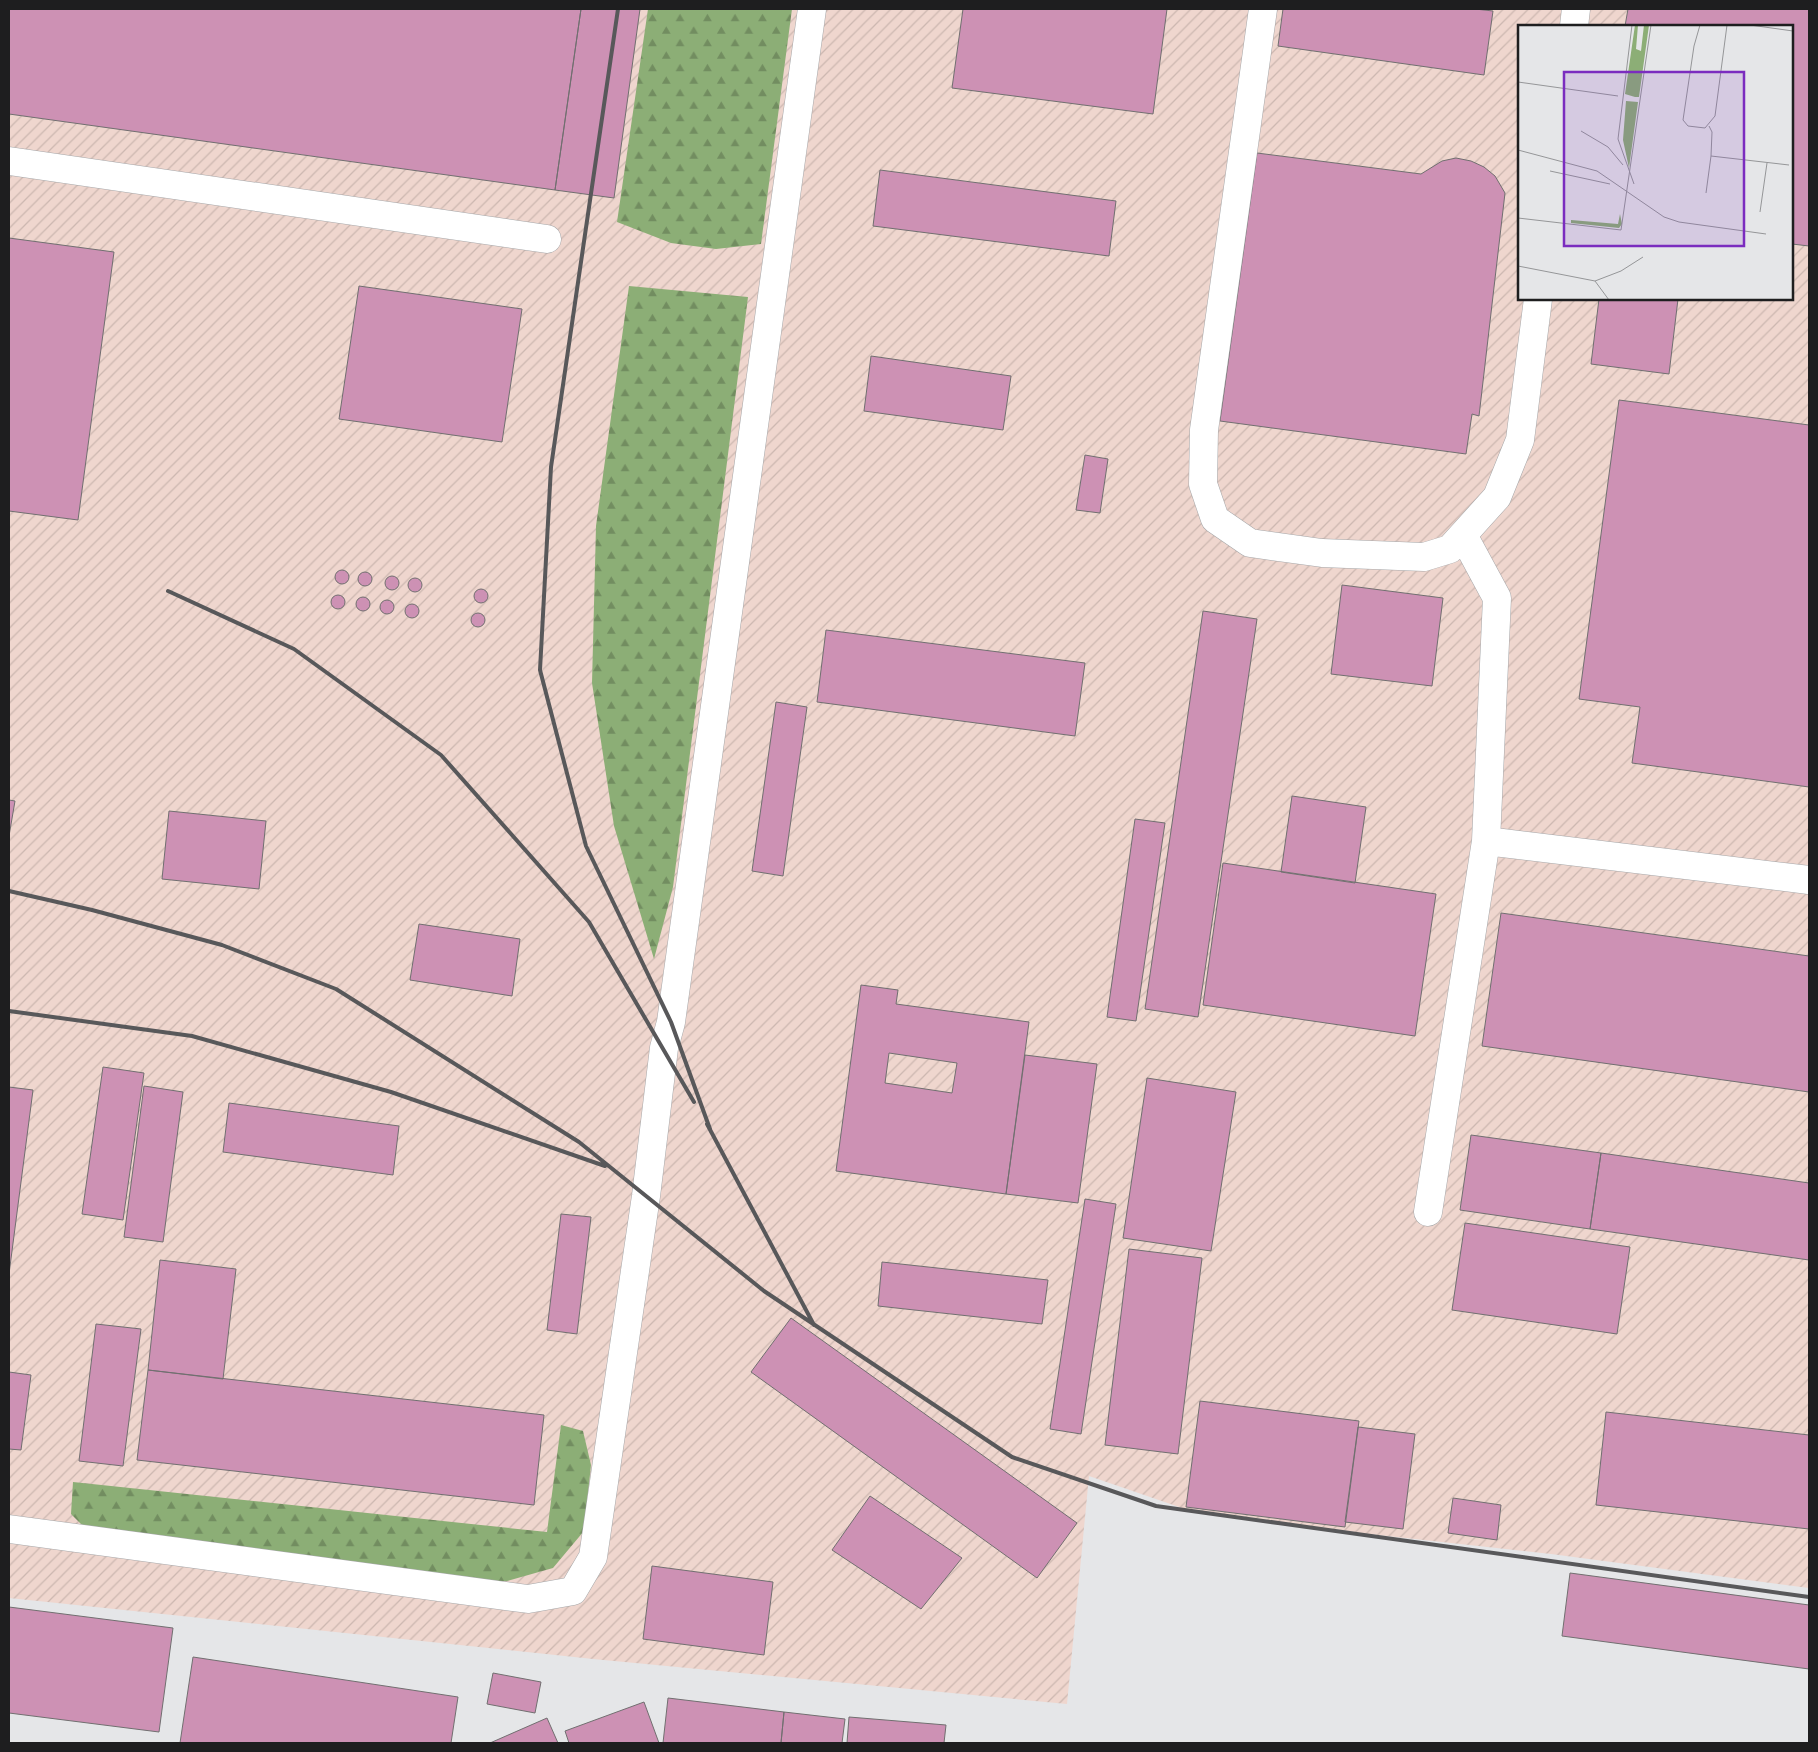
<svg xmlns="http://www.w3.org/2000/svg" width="1818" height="1752" viewBox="0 0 1818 1752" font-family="Quicksand,sans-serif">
	<defs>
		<pattern id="industrial-furrows" width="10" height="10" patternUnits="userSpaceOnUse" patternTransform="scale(1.25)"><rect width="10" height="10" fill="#efd6ce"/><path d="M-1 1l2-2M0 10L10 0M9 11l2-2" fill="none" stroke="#ccb7b0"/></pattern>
		<pattern id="forest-firs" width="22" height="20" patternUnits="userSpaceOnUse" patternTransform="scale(1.25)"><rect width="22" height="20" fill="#8cae76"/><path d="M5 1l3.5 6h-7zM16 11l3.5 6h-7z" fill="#728d60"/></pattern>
	</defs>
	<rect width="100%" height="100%" fill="#e5e6e8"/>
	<!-- industrial -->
	<path fill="url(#industrial-furrows)" fill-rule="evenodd" d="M9,9H1809V1588L1551,1554L1369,1534L1182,1508L1089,1476L1067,1704L593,1659L9,1598ZM1519,26H1792V299H1519Z"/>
	<!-- forest -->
	<path fill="url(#forest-firs)" d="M648,9H792L761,244L716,249L671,243L617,222Z
		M629,286L748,297L673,887L654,959L614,826L592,683L596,526Z
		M561,1425L583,1431L591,1465L584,1531L553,1568L507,1581L461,1582L87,1530L71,1514L73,1482L547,1532Z"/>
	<!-- building -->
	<path fill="#cd91b4" stroke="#716f70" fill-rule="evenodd" d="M9,9H581L555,190L9,114Z
		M581,9H640L614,198L555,190Z
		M963,9H1167L1153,114L952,88Z
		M1283,9H1475L1493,11L1484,75L1278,46Z
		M1628,9H1809V246L1792,244V26H1625Z
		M1257,153L1421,174L1442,161L1456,158L1471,161L1484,167L1495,176L1505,193L1479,416L1472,414L1466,454L1220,421Z
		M880,170L1116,201L1109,256L873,226Z
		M9,238L114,252L78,520L9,511Z
		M359,286L522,309L502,442L339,419Z
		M1599,299H1678L1669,374L1591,364Z
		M871,356L1011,376L1003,430L864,411Z
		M1619,400L1809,425V787L1632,763L1640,707L1579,699Z
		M1085,455L1108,459L1100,513L1076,510Z
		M335 577a7 7 0 1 1 14 0a7 7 0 1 1-14 0Z
		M358 579a7 7 0 1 1 14 0a7 7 0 1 1-14 0Z
		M385 583a7 7 0 1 1 14 0a7 7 0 1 1-14 0Z
		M408 585a7 7 0 1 1 14 0a7 7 0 1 1-14 0Z
		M1342,585L1443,598L1432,686L1331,674Z
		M474 596a7 7 0 1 1 14 0a7 7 0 1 1-14 0Z
		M331 602a7 7 0 1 1 14 0a7 7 0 1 1-14 0Z
		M356 604a7 7 0 1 1 14 0a7 7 0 1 1-14 0Z
		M380 607a7 7 0 1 1 14 0a7 7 0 1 1-14 0Z
		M405 611a7 7 0 1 1 14 0a7 7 0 1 1-14 0Z
		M1203,611L1257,619L1198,1017L1145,1009Z
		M471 620a7 7 0 1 1 14 0a7 7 0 1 1-14 0Z
		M826,630L1085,663L1075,736L817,702Z
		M776,702L807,707L783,876L752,871Z
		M1292,796L1366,807L1355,883L1281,872Z
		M9,800L15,801L9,836Z
		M169,811L266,821L259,889L162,879Z
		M1135,819L1165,823L1136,1021L1107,1017Z
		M1223,863L1436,894L1415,1036L1203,1005Z
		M1501,913L1809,956V1092L1482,1046Z
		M419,924L520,939L512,996L410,980Z
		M861,985L898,990L896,1004L1029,1022L1006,1194L836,1171ZM889,1053L957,1063L952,1093L885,1083Z
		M1025,1055L1097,1064L1078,1203L1006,1194Z
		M103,1067L144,1073L123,1220L82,1214Z
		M1147,1078L1236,1092L1211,1251L1123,1238Z
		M144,1086L183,1092L163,1242L124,1237Z
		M9,1087L33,1090L9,1274Z
		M229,1103L399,1126L393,1175L223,1152Z
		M1471,1135L1601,1153L1590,1229L1460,1210Z
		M1601,1153L1809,1183V1260L1590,1229Z
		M1085,1199L1116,1204L1081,1434L1050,1429Z
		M561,1214L591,1217L577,1334L547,1330Z
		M1465,1223L1630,1247L1617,1334L1452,1310Z
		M1129,1249L1202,1258L1178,1454L1105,1445Z
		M160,1260L236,1269L223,1379L148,1370Z
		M882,1262L1048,1280L1042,1324L878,1306Z
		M791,1318L1077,1523L1037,1578L751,1372Z
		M96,1324L141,1329L123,1466L79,1461Z
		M148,1370L544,1415L534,1505L137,1460Z
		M9,1372L31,1375L21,1450L9,1449Z
		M1200,1401L1359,1421L1345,1527L1186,1507Z
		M1606,1412L1809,1435V1529L1596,1505Z
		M1358,1427L1415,1434L1403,1529L1345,1522Z
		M870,1496L962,1558L921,1609L832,1550Z
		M1453,1498L1501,1505L1497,1540L1448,1533Z
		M652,1566L773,1582L764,1655L643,1639Z
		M1570,1573L1809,1605V1669L1562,1636Z
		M9,1607L173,1628L159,1732L9,1713Z
		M193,1657L458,1697L451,1743H180Z
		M493,1673L541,1682L535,1713L487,1704Z
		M668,1698L784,1712L781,1743H663Z
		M644,1702L659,1743H569L565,1731Z
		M784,1712L845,1719L842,1743H781Z
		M849,1717L946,1725L944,1743H847Z
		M547,1718L558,1743H490Z"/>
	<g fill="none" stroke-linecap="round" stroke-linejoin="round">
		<!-- minor casing -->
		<g stroke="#a6a7a9" stroke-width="29">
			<path id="minor" d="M1263,9L1204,430L1203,484L1215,519L1250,543L1322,553L1424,557L1450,549L1497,497L1520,440L1538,299
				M1574,26L1576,9
				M9,161L547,239
				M1463,535L1497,598L1486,841L1809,880
				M1428,1212L1486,841
				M9,1529L528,1599L573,1591L593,1557L646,1196L664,1048L671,1022L812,9"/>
		</g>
		<!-- minor -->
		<use href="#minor" stroke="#fff" stroke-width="28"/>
		<!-- rail -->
		<path stroke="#58585a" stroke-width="4" d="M618,9L551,467L540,670L586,846L671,1022L710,1129
			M168,591L294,649L441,755L589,922L694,1102
			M9,891L92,910L222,945L336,989L579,1142L764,1291L1012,1457L1156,1506L1809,1597
			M9,1011L192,1036L391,1092L605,1166
			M707,1124L814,1325"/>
	</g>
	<!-- overview -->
	<g transform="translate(1518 25)">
		<rect width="275" height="275" fill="#e5e6e8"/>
		<path d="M117,0H120L118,24L123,26L126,0H131L121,72H117L107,69ZM108,76L120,77L111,143L105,115ZM102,189L104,199L101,203L53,198V195L100,199Z" fill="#8cae76"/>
		<path fill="none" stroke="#959698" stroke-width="1" d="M114,0L100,114L116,159M182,0L176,21L165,95L170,101L187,103L197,91L209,0M232,0L275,6M0,57L100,71M191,101L194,107L193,131L271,140M63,106L90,122L105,140M0,125L79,146L146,192L161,197L248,209M32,146L92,159M188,168L193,131M242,187L249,138M0,193L103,205L133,0M0,241L77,256L103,246L125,232M77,256L91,275"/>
		<path fill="#7b2cbf" fill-opacity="0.15" stroke="#7b2cbf" stroke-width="2.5" d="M46,47H226V221H46Z"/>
		<rect width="275" height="275" fill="none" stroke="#1e1e1f" stroke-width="2.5"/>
	</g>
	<!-- border -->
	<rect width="1818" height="1752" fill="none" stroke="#1e1e1f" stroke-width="20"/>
</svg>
